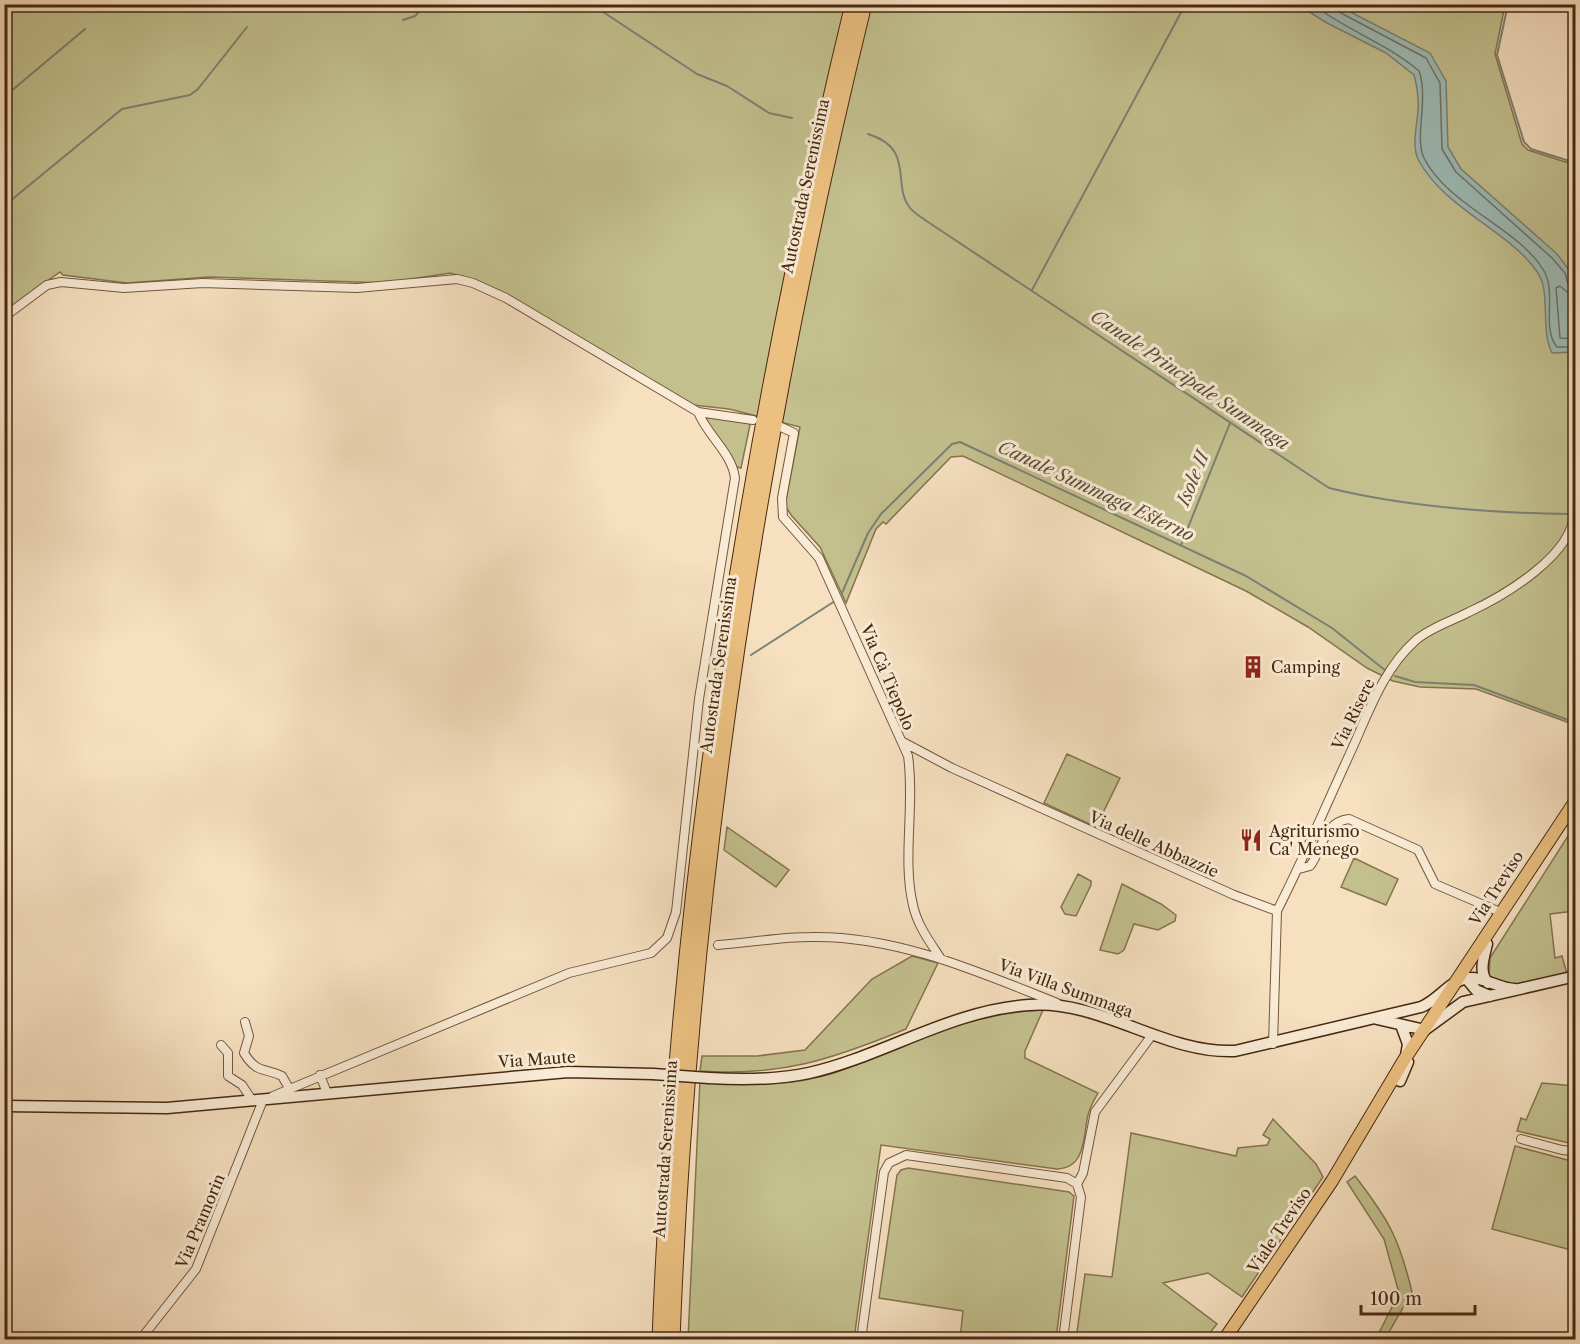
<svg xmlns="http://www.w3.org/2000/svg" width="1580" height="1344" viewBox="0 0 1580 1344" font-family="'Libre Caslon Text',serif">
	<rect width="100%" height="100%" fill="#f6e0c0"/>
	<filter id="stains"><feTurbulence type="fractalNoise" baseFrequency=".00333" numOctaves="4"/><feColorMatrix values="0 0 0 0 .2 0 0 0 0 .09 0 0 0 0 .02 0 0 0 .5 -.17"/></filter>
	<radialGradient id="worn" r=".72"><stop offset=".6" stop-color="#630" stop-opacity="0"/><stop offset="1" stop-color="#630" stop-opacity=".3"/></radialGradient>
	<!-- green -->
	<path fill="#c3c08e" stroke="#85744f" stroke-width="1.5" d="M5,5H1505L1495,54L1522,144L1528,150L1575,165V725L1476,689L1420,687L1393,681L1367,668L1308,627L1246,591L963,456L951,457L886,524L883,522L876,529L846,603L820,547L791,515L785,505L800,427L729,409L693,405L508,295L480,282L450,273L385,283L209,277L127,283L63,275L60,272L5,311Z
		M707,417L747,421L750,425L741,468L737,467L706,425Z
		M1067,754L1120,778L1096,827L1044,803Z
		M1575,825V911L1550,914L1555,958L1562,956L1567,974L1507,987L1489,977L1490,958Z
		M727,827L789,870L776,887L724,850Z
		M1354,858L1398,879L1386,905L1341,887Z
		M1078,874L1091,881V885L1076,916L1065,914L1061,907Z
		M1122,884L1161,904L1176,915L1175,921L1158,930L1134,924L1124,950L1118,954L1100,950Z
		M912,956L938,963L906,1029C833,1059 780,1077 700,1071L702,1056H757L805,1050L872,979Z
		M1043,1010L1025,1051V1058L1098,1093C1094,1100 1090,1107 1088,1115C1083,1137 1086,1168 1057,1169L881,1145L854,1339L688,1340L700,1080C744,1087 795,1086 837,1072C909,1047 964,1013 1043,1010Z
		M1542,1083L1575,1086L1573,1140L1569,1143L1517,1131L1521,1118L1526,1120Z
		M1273,1119L1316,1164L1323,1177L1242,1297L1208,1273L1163,1283L1217,1324L1205,1339H1076L1085,1274L1112,1277L1131,1133L1236,1156L1238,1148L1267,1145L1270,1139L1263,1135Z
		M1515,1146L1575,1162V1251L1492,1229Z
		M908,1168L1069,1192L1074,1196L1056,1339H960L963,1311L879,1298L897,1175L901,1170Z
		M1355,1176C1389,1220 1399,1238 1412,1292L1385,1339H1376L1399,1293L1384,1239L1347,1182Z"/>
	<!-- water -->
	<path fill="#9dbcb8" stroke="#7b8175" stroke-width="1.5" d="M1298,5H1337L1430,53L1446,81L1448,147L1461,169L1557,254L1570,271L1575,290V352L1552,353C1540,329 1551,293 1538,273C1510,231 1446,210 1419,161C1411,147 1417,126 1418,111C1419,99 1417,86 1414,75L1386,53L1327,23Z"/>
	<g fill="none" stroke-linecap="round" stroke-linejoin="round">
		<!-- shore -->
		<path stroke="#727264" stroke-width="1.5" d="M1312,4C1346,30 1386,43 1419,71C1429,98 1414,137 1424,158C1448,206 1520,229 1544,271C1557,294 1541,328 1557,347H1576
			M1335,4L1339,12L1426,58L1440,83L1442,149L1456,172L1552,258L1565,273L1568,284L1576,286
			M1576,294L1567,292L1560,286L1556,288L1560,338L1576,339"/>
		<!-- stream -->
		<path stroke="#7b8175" stroke-width="2" d="M591,4L697,74L727,86L769,113L792,118
			M1508,4L1497,55L1524,142L1531,149L1576,163
			M403,20L415,16L426,4
			M4,97L85,29
			M868,134C916,149 891,184 910,208C914,213 920,216 925,220L1329,488C1407,507 1489,513 1569,514
			M4,206L122,109L190,95L198,89L247,27
			M1032,290L1185,5
			M1181,545L1230,423
			M842,593L868,533L881,514L952,444L960,442L1246,576L1332,628L1386,671
			M751,655L835,601
			M1395,676L1415,682L1474,685L1576,723"/>
		<!-- street casing -->
		<g stroke="#73563c" stroke-width="10">
			<path id="street" d="M4,317L47,285L61,282L124,288L203,283L357,288L457,279L473,283L506,298L698,412L753,420
				M781,427L794,433L782,498L783,517L819,558L908,756C915,804 902,860 913,905C917,925 930,942 941,959
				M903,742L952,768L1234,895L1277,911L1273,1044
				M1299,869L1310,866C1323,849 1323,822 1349,819L1418,850L1435,884L1500,912
				M1277,911C1304,858 1327,803 1352,749C1369,711 1384,668 1416,640C1431,627 1452,621 1469,612C1504,596 1573,555 1574,513
				M718,945C748,943 779,937 810,937C896,935 979,972 1057,1003
				M245,1022L249,1036L244,1053C257,1074 263,1067 282,1076L289,1088
				M221,1045L228,1053V1076L242,1085L252,1100
				M320,1075L327,1093
				M273,1096L569,973L651,953L667,938L676,912L699,699L735,478C732,453 707,435 698,412
				M1521,1139L1562,1150L1572,1151L1576,1148
				M140,1340L196,1269L263,1100
				M861,1340L884,1172L889,1163L906,1155L1067,1178L1077,1184
				M1063,1340L1081,1197L1077,1184L1083,1173L1095,1112L1152,1035"/>
		</g>
		<!-- secondary casing -->
		<g stroke="#472810" stroke-width="13">
			<path id="secondary" d="M1487,944C1484,957 1478,972 1488,983
				M1466,978L1476,990L1490,996
				M1377,1019L1425,1030
				M1401,1025L1408,1044L1406,1056
				M1426,1029L1463,1002L1576,976
				M709,1078C742,1080 777,1080 809,1073C884,1056 951,1010 1029,1005C1101,999 1163,1054 1235,1051L1421,1007C1437,1001 1448,983 1464,979C1481,974 1498,989 1515,989
				M1400,1081L1408,1062
				M4,1106L167,1108L568,1072L653,1074"/>
		</g>
		<!-- primary casing -->
		<g stroke="#472810" stroke-width="14">
			<path id="primary" d="M1224,1340L1332,1181L1404,1060L1576,800"/>
		</g>
		<!-- highway casing -->
		<g stroke="#472810" stroke-width="17">
			<path id="highway" d="M660,1340C677,890 747,442 853,4
				M672,1340C689,890 757,441 864,4"/>
		</g>
		<!-- street -->
		<use href="#street" stroke="#f9ebd6" stroke-width="8"/>
		<!-- secondary -->
		<use href="#secondary" stroke="#f9ebd6" stroke-width="10"/>
		<!-- primary -->
		<use href="#primary" stroke="#ebc080" stroke-width="12"/>
		<!-- highway -->
		<use href="#highway" stroke="#ebc080" stroke-width="15"/>
		<!-- secondary-bridge casing -->
		<g stroke="#472810" stroke-width="13" stroke-linecap="butt">
			<path id="secondary-bridge" d="M653,1074L709,1078"/>
		</g>
		<!-- secondary-bridge -->
		<use href="#secondary-bridge" stroke="#f9ebd6" stroke-width="10"/>
	</g>
	<!-- icons -->
	<defs>
		<g id="building-bare" transform="scale(1.8)"><path d="M-4-6H4V6H1V3H-1V6H-4ZM-2.5-4.3h1.7v1.8h-1.7ZM.8-4.3h1.7v1.8H.8ZM-2.5-1h1.7V.8h-1.7ZM.8-1h1.7V.8H.8Z" fill="#8f2418" stroke="#f9ebd6" stroke-width="2.5" paint-order="stroke"/></g>
		<g id="restaurant-bare" transform="scale(1.8)"><path d="M-5-6h1v4h1v-4h1v4h1v-4h1v5L-1.5 .5V6h-2V.5L-5-1ZM5-6V6H3V1.5H1.5Q1.5-4 5-6Z" fill="#8f2418" stroke="#f9ebd6" stroke-width="2.5" paint-order="stroke"/></g>
	</defs>
	<g fill-rule="evenodd">
		<use href="#building-bare" x="1253" y="667"/>
		<use href="#restaurant-bare" x="1251" y="840"/>
	</g>
	<g text-anchor="middle" stroke-width="6" stroke-linejoin="round" paint-order="stroke">
		<!-- street labels -->
		<g font-size="16" fill="#472810" stroke="#f9ebd6">
			<text transform="translate(805 186) rotate(-78)" y="6">Autostrada Serenissima</text>
			<text transform="translate(718 665) rotate(-82)" y="6">Autostrada Serenissima</text>
			<text transform="translate(888 677) rotate(67)" y="6">Via Cà Tiepolo</text>
			<text transform="translate(1353 714) rotate(-64)" y="6">Via Risere</text>
			<text transform="translate(1154 844) rotate(24)" y="6">Via delle Abbazzie</text>
			<text transform="translate(1496 888) rotate(-57)" y="6">Via Treviso</text>
			<text transform="translate(1066 988) rotate(20)" y="6">Via Villa Summaga</text>
			<text transform="translate(537 1059) rotate(-4)" y="6">Via Maute</text>
			<text transform="translate(665 1149) rotate(-86)" y="6">Autostrada Serenissima</text>
			<text transform="translate(200 1221) rotate(-67)" y="6">Via Pramorin</text>
			<text transform="translate(1279 1230) rotate(-56)" y="6">Viale Treviso</text>
		</g>
		<!-- poi labels -->
		<g font-size="16" fill="#472810" stroke="#f9ebd6" text-anchor="start">
			<text x="1271" y="673">Camping</text>
			<text x="1269" y="837">Agriturismo<tspan x="1269" dy="18">Ca' Menego</tspan></text>
		</g>
		<!-- water labels -->
		<g font-size="18" font-style="italic" fill="#5c4d3a" stroke="#f9ebd6">
			<text transform="translate(1190 380) rotate(34)" y="6">Canale Principale Summaga</text>
			<text transform="translate(1193 479) rotate(-68)" y="6">Isole II</text>
			<text transform="translate(1096 491) rotate(25)" y="6">Canale Summaga Esterno</text>
		</g>
	</g>
	<!-- margin -->
	<rect width="1580" height="1344" fill="none" stroke="#f6e0c0" stroke-width="24"/>
	<rect x="6" y="6" width="1568" height="1332" fill="none" stroke="#472810" stroke-width="3"/>
	<rect x="12" y="12" width="1556" height="1320" fill="none" stroke="#472810" stroke-width="1.5"/>
	<!-- scale -->
	<path d="M1361 1305v9h114v-9" fill="none" stroke="#472810" stroke-width="3"/>
	<text x="1370" y="1305" font-size="18" fill="#472810" stroke="#f9ebd6" stroke-width="4.5" paint-order="stroke">100 m</text>
	<rect width="100%" height="100%" filter="url(#stains)"/>
	<rect width="100%" height="100%" fill="url(#worn)"/>
</svg>
